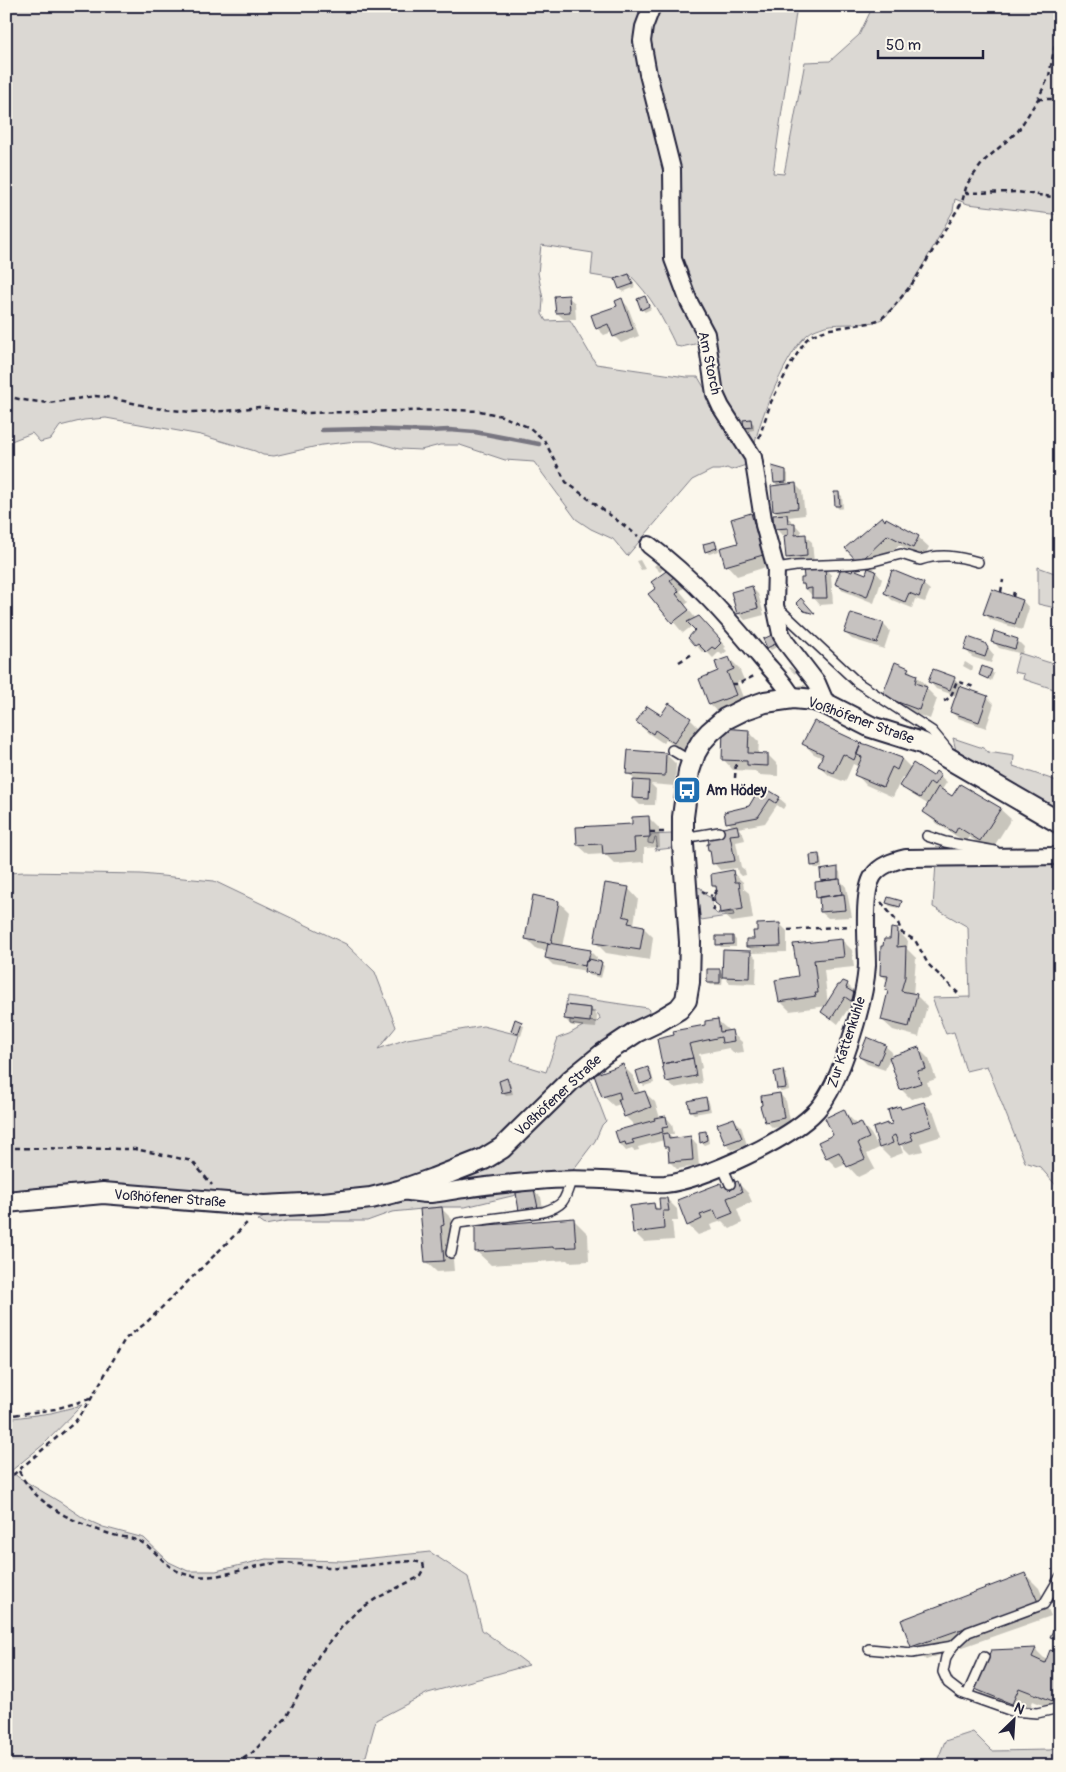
<svg xmlns="http://www.w3.org/2000/svg" width="1066" height="1772" viewBox="0 0 1066 1772" font-family="Pangolin,sans-serif">
	<rect width="100%" height="100%" fill="#fbf7ec"/>
	<filter id="ink" filterUnits="userSpaceOnUse"><feTurbulence type="fractalNoise" baseFrequency=".02" numOctaves="2"/><feDisplacementMap in="SourceGraphic" scale="10" xChannelSelector="R" yChannelSelector="G"/><feConvolveMatrix kernelMatrix="1 2 1 2 8 2 1 2 1" color-interpolation-filters="sRGB"/></filter>
	<g filter="url(#ink)">
		<!-- green -->
		<path fill="#dbd8d3" stroke="#7e7d87" d="M6,6H646L635,35L666,165L667,252L704,342L681,347L676,346C662,317 652,297 629,274L615,279L591,275L593,253L541,245L538,273L543,299L542,314L546,321L570,320L596,364L686,377H698L749,464L731,470L727,468L720,470H712L692,480L627,556L613,539L591,529L576,519L534,462L505,460L460,445H440L421,450L399,449L372,441H356L322,445L274,456L263,455L255,451L201,435L106,418L84,420L60,426L51,439L40,442L32,433L6,443Z
			M656,6H797L773,173L784,174L805,62L830,61L859,35L873,6H1060V215L968,204L955,199L953,211C940,234 902,308 882,319C867,327 841,322 825,326C820,328 812,330 808,334C788,350 760,417 755,443L753,444L729,415L679,265L650,73L649,29Z
			M1038,567L1060,575V609L1038,604Z
			M1019,653L1060,666V691L1023,679L1024,674L1014,672Z
			M953,738L983,748L988,752L1014,756L1013,766L1060,782V819L957,755Z
			M672,834V848L655,850L657,845L656,838H655L653,844L648,843V840L650,835Z
			M1060,862V1190L1040,1167L1025,1162L987,1066L966,1071L954,1032L946,1034L932,998L970,997L968,927L933,907L936,863Z
			M25,872L141,874L214,881L346,944L375,972L396,1027L378,1049L407,1039L483,1026L519,1035L511,1061L546,1072L558,1038L569,1034L583,1026L570,1024V1020L597,1022L600,1019L599,1015L595,1012H591V1008L566,1005L567,996L648,1008L651,1017L498,1143L376,1194L261,1199L6,1194V873Z
			M697,887L701,888L704,894L711,898L713,910L717,914L733,912L734,915L701,920L696,889Z
			M588,1074L606,1121L602,1125L595,1141L570,1174L430,1186L470,1171Z
			M559,1186L558,1188L549,1187L516,1193V1195L465,1207H442L392,1212L367,1221H287L265,1225L258,1220L269,1215L395,1198L471,1194Z
			M82,1405L44,1444L11,1471L18,1477L60,1502L85,1519L103,1527L144,1538L169,1562L188,1571H216L266,1559L343,1561L430,1552L468,1577L482,1630L529,1665L428,1693L376,1720L366,1756L344,1766H6V1419L51,1413Z
			M973,1732L992,1751L1050,1750L1060,1747V1766H938L936,1764L945,1741Z"/>
		<!-- shadow -->
		<path fill="#0003" d="M629,276L632,279L635,287L623,292L620,289L617,280Z
			M568,297L575,303L576,319H564L557,313Z
			M645,297L651,309L645,312L642,309Z
			M622,300L628,307L639,336L621,343L614,336L612,332L604,335L597,328L618,306Z
			M751,421L754,424V430L748,431L745,428Z
			M785,471L788,474V485L795,484L802,491L805,515L788,517L801,531V536H805L812,542L814,563L794,564L787,557L786,535H782L776,529L780,516L775,510L778,486L775,483Z
			M838,493L842,496L843,508L839,509L836,506Z
			M750,515L761,525L772,565L737,576L727,565L740,544Z
			M885,522L918,537L929,547L924,557L899,545L872,571L876,572L882,579L874,603L844,591L837,584L853,573L867,575L868,570L847,548Z
			M715,543L718,546L719,551L709,554L706,551Z
			M640,560L645,569L641,570L636,561Z
			M661,560L666,566L660,572L654,566Z
			M825,568L831,575L833,604L820,605L802,584Z
			M669,570L685,587L680,591L689,602L685,605L696,619L706,624L726,647L724,648L727,651L722,655L719,652L713,658L705,650L702,652L696,645L697,630L692,626L683,633L650,594L658,588Z
			M923,584L930,590L925,602L915,599L912,608L892,600L885,593Z
			M752,588L758,594L764,615L745,620L738,613Z
			M1023,601L1029,608L1022,630L991,620L985,614Z
			M883,624L890,631L884,649L852,639L845,633Z
			M771,636L781,645L771,650L768,647Z
			M1017,640L1024,647L1022,654L999,648L993,641Z
			M985,644L994,655L991,663L972,657L966,650Z
			M729,658L739,668L744,680L737,682L746,705L721,715L710,705L700,680L720,672Z
			M965,662L973,667L972,671L963,666Z
			M790,667L796,672L795,674L789,668Z
			M908,669L927,686L926,688L937,699L930,719L894,706L883,695Z
			M991,671L994,674L991,681L980,675Z
			M954,678L961,685L960,687L987,697L994,704L986,728L958,718L951,712L957,696L936,689L930,682Z
			M799,685H805L808,690L802,689Z
			M661,717L690,719L700,729L685,752L666,740L663,743L648,733L637,722Z
			M748,731L759,742L758,754L768,755L778,765V776L759,775L755,771L733,770L723,759Z
			M804,744L868,746L902,759L912,769L933,777L940,776L947,782L941,791L953,798L1000,809L1011,819L991,851L969,837L965,842L935,822L924,812L929,805L908,792L901,785L906,778L902,777L893,797L866,785L856,774L859,767L853,764L845,782L830,776L819,766L823,758L814,754Z
			M666,754L676,764L675,786L651,784L656,789L655,805H640L633,798L634,779L628,773Z
			M765,796L779,798L786,804L783,809L777,805L765,823L738,828L743,833L745,840L736,842L741,867L745,870L746,875L741,876L738,873L737,868L720,870L714,863L712,852L709,850L733,827L728,822Z
			M649,818L659,828L660,847L644,848V862L615,864L605,854L589,855L578,845L634,825Z
			M818,855L821,858L822,868H815L812,865Z
			M837,869L840,872L841,881L846,887L852,917L828,918L821,912L820,900L818,897L822,882V871Z
			M732,872L743,882L744,889L749,893L753,919L732,922L721,912L718,890L713,886Z
			M628,888L638,899L634,924L636,926L643,927L653,937L650,960L606,953L596,943Z
			M559,902L569,912L562,947L590,951L597,958L596,962L601,963L604,966L601,978L588,975L586,971L553,965L546,958L548,951L537,949L526,938Z
			M900,902L898,908L890,906L887,903Z
			M780,924L787,931V952L751,953L757,959L756,984L730,983L723,976L722,985H711L708,982L720,971L723,974L724,952H753L747,946Z
			M897,930L908,941L907,949L916,958L913,995L917,996L927,1006L919,1037L893,1030L882,1020L889,993L886,990L888,981L882,975L891,940Z
			M733,937L736,940V947H721L718,944Z
			M842,940L852,950L854,967L824,970L828,1005L847,984L854,991L858,1007L852,1003L838,1024L823,1012L827,1006L790,1011L780,1001L799,978L794,945Z
			M591,1009L597,1016L596,1028L572,1026L565,1019Z
			M717,1020L742,1042L744,1052L734,1053L729,1048L699,1054L702,1068L700,1069L702,1083L674,1088L667,1082L675,1036L707,1026Z
			M521,1023L524,1026L521,1036L512,1031Z
			M885,1046L892,1052L885,1070L867,1064L860,1057Z
			M919,1049L929,1059L936,1079L927,1082L931,1094L911,1099L901,1089Z
			M623,1066L633,1076L640,1093L644,1092L655,1102L660,1118L666,1117L672,1124L674,1134H668L673,1139L690,1137L697,1144L699,1166L677,1169L670,1162L669,1151L665,1147L664,1140L638,1147L639,1150L634,1151L632,1149L626,1151L620,1144L636,1127L625,1116L621,1104L614,1106L603,1096Z
			M648,1068L651,1071L654,1083L644,1086L641,1083Z
			M783,1071L786,1074L789,1090L781,1092L778,1089Z
			M507,1080L510,1083L513,1094L506,1095L503,1092Z
			M780,1094L786,1101L791,1125L773,1128L766,1121Z
			M706,1099L709,1102L711,1111L694,1114L691,1111Z
			M924,1103L934,1113L942,1136L920,1143L923,1151L910,1154L900,1144L903,1153L890,1158L880,1148L874,1129L894,1124L900,1107L903,1110Z
			M844,1111L857,1125L861,1123L871,1134L879,1148L867,1154L875,1169L858,1177L846,1164L837,1168L827,1158Z
			M734,1120L741,1126L747,1145L732,1150L726,1143Z
			M705,1133L708,1136L709,1143L704,1145L701,1142Z
			M737,1182L748,1193L752,1202L737,1209L742,1223L730,1229L722,1221L710,1225L712,1230L698,1235L688,1225L721,1184L724,1188Z
			M534,1191L541,1197L544,1214L527,1217Z
			M667,1199L677,1209L678,1221H672L674,1240L644,1242L634,1232L654,1205L659,1210Z
			M442,1209L452,1219L454,1235L451,1236L454,1271L437,1272L426,1262Z
			M574,1220L588,1234L589,1261L569,1262L567,1260L491,1265L477,1252Z
			M1025,1574L1039,1588L1051,1616L926,1660L912,1646Z
			M1060,1617V1645L1052,1637Z
			M1035,1649L1047,1661L1060,1650V1712L1033,1701L1026,1717L990,1703L976,1689Z"/>
		<g fill="none" stroke-linecap="round" stroke-linejoin="round">
			<!-- stream -->
			<path stroke="#787681" stroke-width="4.5" d="M322,430L366,429L429,431L449,430L475,432L539,444"/>
		</g>
		<!-- building -->
		<path fill="#c6c2c0" stroke="#22223b" d="M629,274L633,284L619,289L615,279Z
			M569,295L570,312L556,313L554,296Z
			M645,296L649,306L641,310L637,299Z
			M622,298L633,329L613,337L608,324L596,329L591,315L617,306L615,301Z
			M751,419L752,427L744,428L743,420Z
			M772,466L786,470V482L774,483Z
			M796,483L798,508L773,511L771,486Z
			M834,492H839L840,506H835Z
			M751,513L763,555L725,566L720,548L738,543L731,519Z
			M787,514L788,523H795V535L806,534L807,556L786,558L784,536L788,535V528L774,529L773,515Z
			M882,516L885,521L886,518L919,536L913,548L888,535L861,561H857L845,548Z
			M715,541L717,548L705,552L703,544Z
			M825,567L827,598H812V588L805,589L804,584H801V578H804L803,568Z
			M841,568L852,572L853,569L866,574L868,568L876,571L867,597L835,584Z
			M669,569L675,576L670,580L679,591L676,594L689,610L672,623L648,594L656,588L651,582Z
			M892,570L924,583L919,597L909,593L905,602L884,593Z
			M752,586L758,608L737,614L731,592Z
			M992,589L1023,600L1015,624L983,614Z
			M801,598L815,614L804,611L796,603Z
			M851,613L884,623L877,643L844,633Z
			M699,616L720,639L719,641L721,643L715,649L712,647L706,652L698,644L695,646L688,638L695,630L687,622Z
			M994,631L1018,639L1015,649L991,642Z
			M772,635L773,637L776,635L779,642L767,648L763,639Z
			M968,637L985,643L988,648L985,657L964,650Z
			M729,657L734,669L727,672L736,695L709,705L699,679L718,671L715,662Z
			M895,662L909,668L907,671L917,675L915,683L927,687L919,710L882,696Z
			M982,666L992,670L988,679L979,675Z
			M933,669L955,677L950,690L928,682Z
			M959,686L988,696L979,722L950,712Z
			M669,703L691,718L674,743L655,730L653,734L636,722L647,706L661,715Z
			M814,721L861,743L854,760L843,754L834,773L818,766L823,754L802,744Z
			M723,728L749,730L748,753L768,754V766L747,765V761L722,760Z
			M861,743L868,745L902,758L897,770L892,767L883,787L854,775L862,757L857,755Z
			M628,750L666,753L665,776L626,774Z
			M913,763L933,776L936,771L941,775L934,785L930,782L920,798L899,786Z
			M633,780L649,781L648,799L632,798Z
			M960,784L1001,808L980,841L958,827L955,833L923,812L938,787L952,796Z
			M767,789L780,797L776,803L770,799L758,817L726,823L724,812L749,806L758,791L764,795Z
			M649,816L650,837L634,838L635,852L603,854L602,844L577,845L576,827L632,824V817Z
			M737,825L739,834L730,835L735,861L712,864L710,850H708L707,844H709L708,838L718,829Z
			M819,854L820,865L811,866L810,855Z
			M838,867V879L821,881L820,870Z
			M733,870L735,882H739L743,909L720,913L719,906L715,903L714,896L717,892L716,886H712L711,874Z
			M840,879L842,894L816,898L815,882Z
			M605,883L629,887L623,916L630,918L628,923L644,926L640,950L594,943Z
			M844,894L846,910L820,912L819,897Z
			M533,895L559,901L551,944L525,939Z
			M888,897L902,901L900,907L886,903Z
			M780,923L781,946L746,947V939H754L753,931H757V924Z
			M891,928L898,929L897,947L906,946L905,977L901,991L917,994L909,1027L881,1020L888,991L885,990L888,976L880,975L881,946H883L884,939H890Z
			M716,936H733V944L716,945Z
			M842,939L844,957L814,960L818,993H815L816,996L779,1002L775,980L798,976L793,944Z
			M548,943L591,950L588,961H586L585,966L545,958Z
			M723,950L751,951L750,978L722,977Z
			M589,959L602,962L599,975L584,972L586,961H588Z
			M707,969H720V983H707Z
			M843,981L848,983L846,988L856,994L851,1001L845,997L831,1019L821,1012L838,985H840Z
			M566,1005L591,1008L590,1022L564,1019Z
			M515,1019L522,1022L518,1034L511,1031Z
			M718,1019L720,1032L732,1030L734,1041L722,1043L721,1037L689,1044L693,1058L662,1064L657,1039L674,1035L673,1031L705,1025V1021Z
			M867,1037L886,1045L878,1064L859,1057Z
			M919,1047L926,1069L917,1071L921,1083L900,1090L889,1057Z
			M693,1058L696,1076L666,1082L662,1064Z
			M623,1064L634,1094L645,1091L651,1107L624,1117L618,1099H621L619,1092L602,1097L594,1075Z
			M648,1067L652,1080L640,1084L636,1071Z
			M783,1070L786,1088L777,1089L774,1072Z
			M507,1078L511,1091L502,1093L499,1081Z
			M780,1093L784,1118L765,1122L760,1106L762,1105L761,1096Z
			M706,1097L708,1108L690,1111L688,1101Z
			M924,1102L932,1126L910,1133L913,1140L899,1145L895,1135L891,1137L893,1143L879,1148L873,1128L887,1123V1125L892,1124L888,1110L900,1106L901,1109Z
			M844,1109L852,1126L861,1122L869,1138L858,1143L865,1159L847,1167L839,1152L826,1158L818,1142L833,1135L825,1118Z
			M666,1116L668,1127L662,1128L663,1132L632,1140L634,1143L626,1145L625,1142L619,1144L615,1131L655,1120L654,1118Z
			M734,1118L742,1138L725,1144L717,1124Z
			M706,1131L707,1140L700,1143L699,1132Z
			M668,1133L669,1139L691,1136L693,1160L669,1162L668,1147H664L662,1134Z
			M738,1181L742,1192L727,1198L733,1213L718,1219L714,1210L700,1215L702,1219L687,1226L677,1200L721,1183L722,1187Z
			M534,1189L538,1208L519,1211L516,1193Z
			M659,1198H667L669,1211H663L664,1229L633,1233L630,1206L654,1203L655,1209H660Z
			M442,1207L444,1225L441,1226L444,1261L425,1262L420,1209Z
			M574,1218L576,1247L553,1248V1247L475,1252V1226Z
			M1025,1573L1038,1602L911,1647L901,1620Z
			M1060,1614V1640L1050,1637Z
			M1055,1647L1060,1649V1699L1058,1703L1019,1688L1012,1704L975,1689L991,1650L1036,1648L1032,1657L1045,1663L1050,1650L1053,1651Z"/>
		<g fill="none" stroke-linecap="round" stroke-linejoin="round">
			<!-- service casing -->
			<g stroke="#22223b" stroke-width="12">
				<path id="service" d="M776,569L796,566L851,564L870,562L901,554L920,560C940,553 958,556 978,562
					M777,607L858,683L932,731L947,749L948,753
					M672,750L692,762
					M927,836L945,842L995,851
					M683,838L719,832
					M722,1166L730,1184
					M451,1253L456,1227L458,1223L543,1212C565,1205 565,1200 571,1180
					M1060,1577L1044,1604L968,1632L953,1646L946,1657L943,1672L948,1683L961,1693L1012,1711L1037,1713L1060,1708
					M869,1649L912,1653L953,1646
					M967,1695L984,1657"/>
			</g>
			<!-- minor casing -->
			<g stroke="#22223b" stroke-width="20">
				<path id="minor" d="M652,6L644,27L642,41L648,74L672,169L673,259L689,302L706,334L715,394L721,407L753,457L764,525L776,569L775,605L781,634L787,644L817,683L826,704
					M649,545C693,578 727,617 762,659C773,672 785,683 793,698
					M401,1191C411,1192 421,1194 431,1194C443,1193 454,1190 465,1189C488,1185 513,1183 537,1181C564,1178 592,1179 620,1181C634,1182 651,1185 665,1184C703,1180 791,1139 817,1110C841,1084 865,1001 867,965C867,943 862,893 873,876C880,865 894,861 906,858L1060,856"/>
			</g>
			<!-- tertiary casing -->
			<g stroke="#22223b" stroke-width="24">
				<path id="tertiary" d="M6,1202L103,1193L264,1206L323,1203L371,1198L399,1191L433,1179L484,1159L502,1148L571,1080L603,1054L636,1032L659,1021L679,1009L686,1000L689,982L690,942L683,844V817L689,771L695,753L702,741L710,732L725,719L745,709L765,702L793,698L814,700L826,704L871,727L922,743L1060,823"/>
			</g>
			<!-- path -->
			<path stroke="#22223b" stroke-width="2.5" stroke-dasharray="5 4" stroke-linecap="butt" d="M1038,99H1060
				M965,193L1017,192L1060,198
				M6,396L23,400L49,403L95,396L106,397L155,408L191,412L226,411L259,407L303,413L453,410L480,411L502,416L530,428L544,440L566,482L638,536
				M759,438L771,402L792,362L806,340L812,335L830,329L869,323L881,319L892,309L915,280L962,202L967,184L984,161L1018,131L1038,99L1049,76L1060,18
				M1001,592L1003,580
				M1013,597L1014,591
				M679,662L694,653
				M732,684H738L756,675
				M944,701C953,697 953,689 957,681L974,687
				M735,778L736,761
				M650,832H666
				M717,890L712,896L714,910L719,913
				M702,891L712,896
				M881,902L898,923L902,933L915,940L928,964L958,993
				M788,930L851,926
				M6,1148L135,1149L192,1161L212,1185
				M6,1416L55,1409L90,1399
				M19,1471C35,1505 75,1523 110,1534C119,1537 130,1537 139,1541C158,1550 166,1571 189,1575C220,1582 249,1564 279,1563C295,1563 312,1566 328,1567C355,1568 384,1563 412,1561L423,1563L424,1568L419,1577L377,1598L356,1612L341,1628L319,1655L286,1718L252,1753L232,1766
				M6,1481L75,1422L91,1399L125,1339L146,1323L249,1221"/>
			<!-- service -->
			<use href="#service" stroke="#fbf7ec" stroke-width="9"/>
			<!-- minor -->
			<use href="#minor" stroke="#fbf7ec" stroke-width="16"/>
			<!-- tertiary -->
			<use href="#tertiary" stroke="#fbf7ec" stroke-width="20"/>
		</g>
	</g>
	<!-- icons -->
	<defs>
		<g id="bus-square" transform="scale(1.4375)"><rect x="-9" y="-9" width="18" height="18" rx="4" fill="#1f6fb2" stroke="#fbf7ec"/><path d="M-5-6H5V4H4V6H2V4H-2V6H-4V4H-5ZM-3.5-4V0h7V-4ZM-3.5 1.2v1.5H-2V1.2ZM2 1.2v1.5H3.5V1.2Z" fill="#fff"/></g>
	</defs>
	<g fill-rule="evenodd">
		<use href="#bus-square" x="687" y="790"/>
	</g>
	<g text-anchor="middle" stroke-width="4" stroke-linejoin="round" paint-order="stroke">
		<!-- street labels -->
		<g font-size="14" fill="#22223b" stroke="#fbf7ec">
			<text transform="translate(710 363) rotate(78)" y="5">Am Storch</text>
			<text transform="translate(861 720) rotate(20)" y="5">Voßhöfener Straße</text>
			<text transform="translate(846 1042) rotate(-72)" y="5">Zur Kattenkuhle</text>
			<text transform="translate(558 1095) rotate(-43)" y="5">Voßhöfener Straße</text>
			<text transform="translate(170 1198) rotate(4)" y="5">Voßhöfener Straße</text>
		</g>
		<!-- poi labels -->
		<g font-size="14" font-weight="bold" fill="#22223b" stroke="#fbf7ec" text-anchor="start">
			<text x="706" y="795">Am Hödey</text>
		</g>
	</g>
	<!-- margin -->
	<rect width="1066" height="1772" fill="none" stroke="#fbf7ec" stroke-width="25"/>
	<rect x="12" y="12" width="1041" height="1747" fill="none" stroke="#22223b" stroke-width="2" filter="url(#ink)"/>
	<!-- north arrow -->
	<g transform="translate(1014 1720) rotate(25)" stroke="#fbf7ec" stroke-width="4" paint-order="stroke">
	<path d="M0-4L9 19L0 12L-9 19Z" fill="#22223b"/>
	<text y="-8" font-size="14" font-weight="bold" text-anchor="middle" fill="#22223b">N</text>
	</g>
	<!-- scale -->
	<path d="M878 50v8h105v-8" fill="none" stroke="#22223b" stroke-width="2.5"/>
	<text x="886" y="50" font-size="15" fill="#22223b" stroke="#fbf7ec" stroke-width="4" paint-order="stroke">50 m</text>
</svg>
